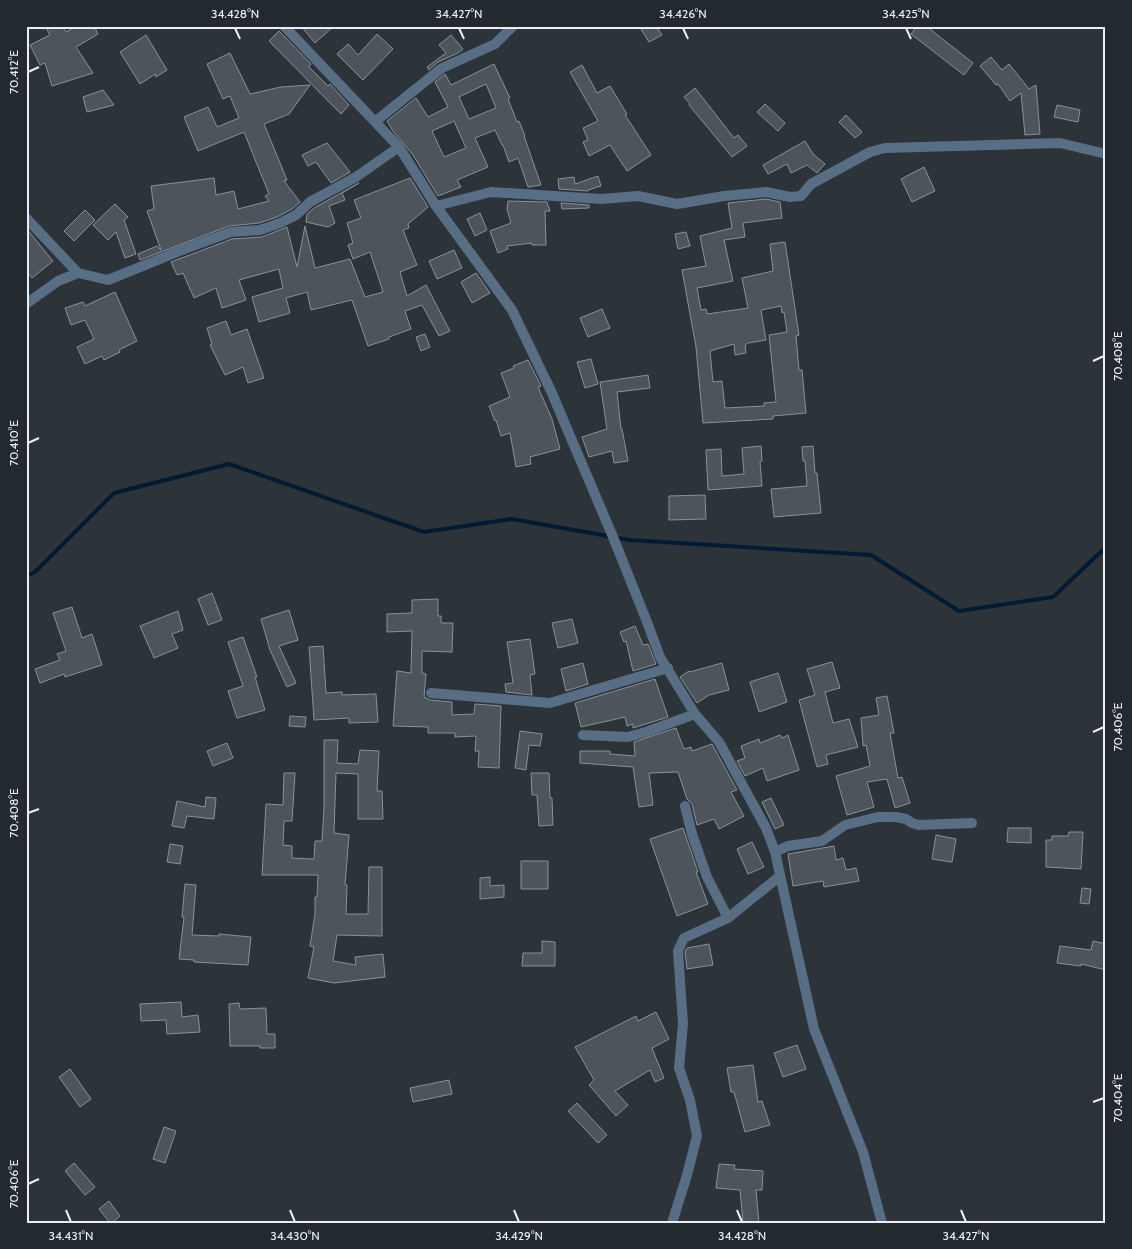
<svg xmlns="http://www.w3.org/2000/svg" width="1132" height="1249" viewBox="0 0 1132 1249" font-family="Cabin,sans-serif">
	<rect width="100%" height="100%" fill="#2c3339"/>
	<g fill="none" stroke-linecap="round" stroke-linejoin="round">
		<!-- stream -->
		<path stroke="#011b34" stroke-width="4" d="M26,576L35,572L114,493L229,464L424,532L512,519L630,540L871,555L959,611L1053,597L1106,547"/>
	</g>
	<!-- building -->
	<path fill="#4d545b" stroke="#899199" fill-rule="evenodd" d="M45,26H63L66,32L77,26H94L98,34L76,47L93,73L52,86L45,63L40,65L30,45L50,35Z
		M301,26H334L315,43Z
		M639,26H656L662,35L649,42Z
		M917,26H926L973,63L964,75L911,34Z
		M279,31L311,64L309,67L328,86L330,84L349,105L341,114L269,41Z
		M377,34L393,49L363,80L337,54L348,44L358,55Z
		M146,35L167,70L156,77L155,74L140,84L120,52Z
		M451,35L463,49L458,53L438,62L429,70L427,67L446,53L439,45Z
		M230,53L250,94L281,87L310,85L289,114L264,124L287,180L284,181L300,202L292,209L277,217L259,223L229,226L140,260L138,254L157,246L161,250L147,211L154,209L151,186L214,178L216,195L234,191L238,209L269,201L265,196L269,194L244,132L198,151L184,117L208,107L217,127L239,118L230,96L223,99L207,64Z
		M991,57L1002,70L1009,64L1029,89L1036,85L1040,134L1025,135L1021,93L1010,101L998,84L996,85L980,66Z
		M494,64L510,98L508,99L517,122L519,121L525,136H524L541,185L528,187L518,158L509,162L503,145H502L495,130L475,138L488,167L457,180L461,187L438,196L413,155L393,131L387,121L416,98L428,117L448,107L435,82L445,74L451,85ZM486,84L496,108L469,119L459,97ZM454,121L466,148L444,157L432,131Z
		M582,65L597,93L610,86L627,114L625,115L651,155L627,171L610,145L589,156L583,142L588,140L583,128L598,121L570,72Z
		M695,88L734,138L738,135L747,146L732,157L689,105L690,104L684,97Z
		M103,90L114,105L87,112L83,97Z
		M765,104L785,123L778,131L757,112Z
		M1057,105L1080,110L1078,122L1054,117Z
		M846,115L862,132L855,138L839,122Z
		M805,141L813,154L825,164L817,173L807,165L791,173L787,164L768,174L763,165Z
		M327,143L350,172L331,183L316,162L308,166L302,155Z
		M924,167L935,191L912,202L901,179Z
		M598,176L601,186L588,190V191L559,189L558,179L574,177L575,184Z
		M410,178L428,207L408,224L409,228L403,230L417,265L400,272L407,296L426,285L450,331L439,336L422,305L405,311L411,329L389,337V339L368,346L352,300L311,310L307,292L286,298L290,313L259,322L252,297L283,288L279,269L239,280L246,300L222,308L216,288L194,298L183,273L177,275L171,262L232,239L262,237L287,227L297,267L305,226L315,268L350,259L365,297L383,292L370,252L353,259L348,245L353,243L347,223L361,218L354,200Z
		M359,183L342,193L345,200L329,206L335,223L328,227L306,222L307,214L314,208Z
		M766,199L780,202L782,218L743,223L745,237L724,240L733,281L697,288L701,310L706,309L707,314L748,308L742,278L773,271L770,244L785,242L799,335L796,336L799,370H802L806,413L773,416V419L703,423L696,347L682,270L706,266L700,236L732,228L728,203ZM781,306L782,313L784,312L787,332L769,335L776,402L764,403V406L725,408L722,381L713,382L710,351L734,344L735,355L746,353L745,345L748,343L766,340L761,310Z
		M508,201L547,202L550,211H545L546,245H532V243L507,246L508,249L498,253L490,231L511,223L507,209Z
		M561,203L589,205V208L562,209Z
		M115,204L128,217L124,220L136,254L125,258L116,232L108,240L93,225Z
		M85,210L95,220L74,241L64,231Z
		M480,213L487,230L475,236L467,219Z
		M26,228L53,261L32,278L26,271Z
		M686,232L690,246L678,249L675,234Z
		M454,250L462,268L437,279L429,261Z
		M476,273L490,293L472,303L461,282Z
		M115,292L137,341L119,350L120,352L104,360L102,356L85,364L77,347L94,339L85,320L71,325L65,308L83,302L85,306Z
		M602,309L610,328L588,337L580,318Z
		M226,321L231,335L247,329L264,378L248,383L243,367L225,375L210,345L212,344L207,328Z
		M425,334L430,347L421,351L416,337Z
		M591,359L598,384L585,388L577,362Z
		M528,360L541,386L538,387L552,419L560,449L530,457L531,464L516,467L510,433L501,436L496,420L495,421L489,406L510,397L501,373L514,368L513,366Z
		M648,375L650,388L617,392L621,429H622L628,461L614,463L612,451L589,457L582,437L607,429L600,382Z
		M761,446L762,461L760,462L762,486L708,490L706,450L721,449L722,476L744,474L742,448Z
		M813,446L815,473H817L821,513L774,517L771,489L807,486L805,461H803L802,447Z
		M705,495L706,519L669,520V496Z
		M212,593L222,620L208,625L198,599Z
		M438,599V616H441V623H453L452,652L422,651V673L426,674L424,697L430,700L452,702V715L474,714L475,704L501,706L499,768L478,767L479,751H475L476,736L455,737V733H428V727L393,726L397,671L411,673L412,631L387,632V614L412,613V600Z
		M72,607L82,638L92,634L102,665L65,677L64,674L40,683L35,669L60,660L57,654L66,651L53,613Z
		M289,610L298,640L279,646L296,683L287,687L270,650L261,619Z
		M178,611L183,630L172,634L178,648L154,658L140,626Z
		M572,619L578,643L558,648L552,623Z
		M635,626L643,645L648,644L656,664L633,671L626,641L624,642L620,632Z
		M243,637L257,677H255L265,710L237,718L228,691L243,686L228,642Z
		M530,639L535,674L530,675L532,695L506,692L505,684L513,683L507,642Z
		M323,646L326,693L342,692V695L376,694L378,722L349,723V718L314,720L309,647Z
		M832,662L840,688L825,692L833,723L849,719L858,747L826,755L828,764L817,767L799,700L815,695L807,669Z
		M583,663L588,684L566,691L561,669Z
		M722,663L729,690L709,695L697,703L680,677L689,671L690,672Z
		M778,673L787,702L759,712L750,682Z
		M655,679L668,717L633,728V724L627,726L625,717L581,727L575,703Z
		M887,696L894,733H890L898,778L902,777L910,803L895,808L887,779L867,782L874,807L847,815L836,776L870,766L866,745L863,746L861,718L879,715L876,698Z
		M290,716L306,717L305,727L289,726Z
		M676,728L684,749L691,747L692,751L712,744L713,746L737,790L731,792L744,816L719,829L714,819L697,825L692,804L687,799L678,772L649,773L653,805L639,807L633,767L580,763V751H610V754L635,756L634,742Z
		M520,731L542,734L540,746L529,745L526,770L515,768Z
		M780,735L782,738L788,735L799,770L767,781L763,768L745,776L737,761L745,758L741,746L759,739L760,743Z
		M324,740H338L337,763L358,764L360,750L379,751L377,791H382L383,819H358V774L336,773L334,833L349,835L345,885H347L346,914H368L369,867H382V936L337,935L333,961L356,965L355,957L383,954L385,977L334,983L308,978L314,947L310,946L315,914V897H317L318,875H262L266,804L283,805L284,773H295L292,821H284L283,845L292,846V858L314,859L315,841H322L324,807Z
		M227,743L233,758L213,766L207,751Z
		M531,773H549L550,798H552L553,825L539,826L537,795H532Z
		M206,797L216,798L214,819L187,816L184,828L172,826L177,801L205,807Z
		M771,798L784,825L775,829L762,802Z
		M683,828L698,872H696L708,904L677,916L650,839Z
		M1008,828H1031V843L1007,842Z
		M1069,832H1083L1081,869L1046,867V840H1052V836H1068Z
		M936,835L956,839L952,862L932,859Z
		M752,842L764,867L748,874L737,849Z
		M170,844L183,846L180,864L167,862Z
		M834,846L836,860L843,858L846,870L856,868L859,881L824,887L823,881L793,886L788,854Z
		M521,861H548V889H521Z
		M490,877V886L504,885V897L480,899V878Z
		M185,884L196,885L192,935L219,936V934L251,937L248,965L194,962V960L179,959L184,917H182Z
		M1082,888L1091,889L1089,904L1080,903Z
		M542,941L555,942V966H522L523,953H542Z
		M1093,941L1106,944V970L1081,964V966L1057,963L1060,946L1091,950Z
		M709,944L713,965L687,969L685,952L687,948Z
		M181,1002L182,1017L198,1015L200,1032L167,1034L166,1020L141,1021L140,1004Z
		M239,1003L240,1009L266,1008L267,1034H275V1048H260V1046H230L229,1004Z
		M656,1012L669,1039L652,1048L664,1078L655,1082L650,1070L615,1091L628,1105L616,1116L589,1085L594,1080L575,1047L636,1016L638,1021Z
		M797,1045L806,1069L783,1077L774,1053Z
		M753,1065L758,1102L762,1101L770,1125L745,1132L734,1092H731L727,1068Z
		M70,1069L91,1099L80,1107L59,1077Z
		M449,1080L452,1094L413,1102L410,1088Z
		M577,1103L607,1135L598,1143L568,1111Z
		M164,1127L176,1131L165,1163L153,1159Z
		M74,1163L95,1187L85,1195L65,1171Z
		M719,1164L735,1165L734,1169L763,1171L762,1190H756L759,1223H743L740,1190L716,1188Z
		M109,1201L120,1216L112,1223H110L99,1209Z"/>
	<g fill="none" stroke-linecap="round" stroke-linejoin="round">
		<!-- street -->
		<path stroke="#586e84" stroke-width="10" d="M284,26L399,147L436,206L512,310L551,391L613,537L647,622L660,657L695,714L719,742L766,828L775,852
			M376,121L442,68L495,44L513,26
			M436,206L491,192L601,199L638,196L677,204L724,196L766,192L790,197L801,196L811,184L870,152L885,148L1060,143L1106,154
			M26,218L78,273
			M26,304L58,281L78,273L108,280L187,248L231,232L260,230L280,223L296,215L310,202L356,177L399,147
			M431,693L550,703L668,668
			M583,735L628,737L646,732L695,714
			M685,806L692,834L707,877L728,918
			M672,1223L687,1175L697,1136L690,1100L679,1068L683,1024L678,951L684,938L728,918L780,876
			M882,1223L863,1152L814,1029L775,852L788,846L822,841L845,825L878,817H896L906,819L912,823L919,825L972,823"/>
	</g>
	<!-- ticks -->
	<path fill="none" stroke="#ebeff4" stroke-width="2" d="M235,28L240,39M459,28L464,39M683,28L688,39M906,28L911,39M28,72L39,67M1093,361L1104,356M28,443L39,438M1093,732L1104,727M28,813L39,809M1093,1102L1104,1098M28,1184L39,1179M66,1210L71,1222M290,1210L295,1222M514,1210L519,1222M737,1210L742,1222M961,1210L966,1222"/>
	<!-- border -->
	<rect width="1132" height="1249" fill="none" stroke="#22292f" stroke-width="55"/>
	<rect x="28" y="28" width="1076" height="1194" fill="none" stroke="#ebeff4" stroke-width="2"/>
	<g font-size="12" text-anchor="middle" fill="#ebeff4">
		<text x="235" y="18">34.428°N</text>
		<text x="459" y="18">34.427°N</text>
		<text x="683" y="18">34.426°N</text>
		<text x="906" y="18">34.425°N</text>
		<text transform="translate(14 72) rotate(-90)" y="4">70.412°E</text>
		<text transform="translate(1118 356) rotate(-90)" y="4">70.408°E</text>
		<text transform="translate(14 443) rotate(-90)" y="4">70.410°E</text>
		<text transform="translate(1118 727) rotate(-90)" y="4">70.406°E</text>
		<text transform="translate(14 813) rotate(-90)" y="4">70.408°E</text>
		<text transform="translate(1118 1098) rotate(-90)" y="4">70.404°E</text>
		<text transform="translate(14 1184) rotate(-90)" y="4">70.406°E</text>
		<text x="71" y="1240">34.431°N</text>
		<text x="295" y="1240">34.430°N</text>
		<text x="519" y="1240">34.429°N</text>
		<text x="742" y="1240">34.428°N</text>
		<text x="966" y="1240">34.427°N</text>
	</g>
</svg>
